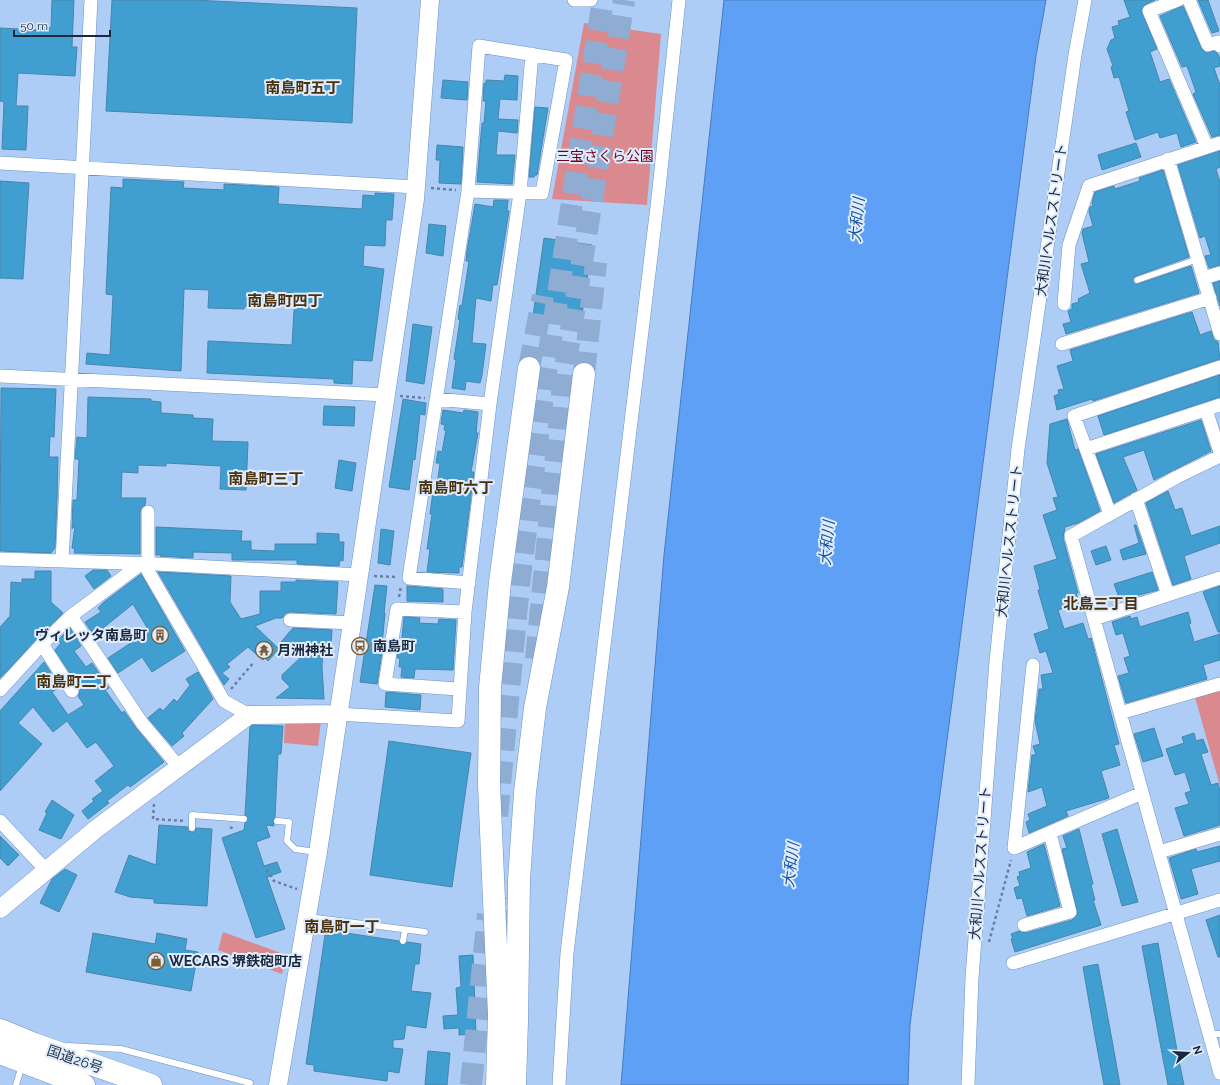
<svg xmlns="http://www.w3.org/2000/svg" width="1220" height="1085" viewBox="0 0 1220 1085" font-family="Raleway,'Noto Sans JP',sans-serif">
	<rect width="100%" height="100%" fill="#adcdf7"/>
	<!-- green -->
	<path fill="#da898e" d="M584,23L661,34L647,205L552,199Z
		M1220,691V786L1195,697Z
		M285,720L321,721L318,746L284,743Z
		M223,932L286,955L282,974L218,950Z"/>
	<!-- water -->
	<path fill="#5ea0f6" stroke="#497cbe" d="M724,0H1046L1036,56L910,1025L908,1085H621L664,555Z"/>
	<!-- building -->
	<path fill="#409ed0" stroke="#4786ab" d="M52,0H74L72,47H77L75,76L18,73L16,106H28L26,150L2,149L4,102L0,101V28L38,30V27L51,28Z
		M112,0H193L357,8L352,123L106,111Z
		M1124,0H1155L1146,4L1141,10L1157,49L1150,52L1160,82L1169,79L1196,142L1181,147L1177,133L1160,138L1158,132L1135,140L1126,112L1129,111L1119,77L1114,78L1111,67L1113,66L1107,49L1111,40L1115,38L1112,27L1119,25L1118,21L1130,17Z
		M1198,0H1208L1219,31L1212,33Z
		M1183,6L1201,48L1206,53L1214,51L1218,54L1220,59V66L1214,68L1220,85V135L1212,137L1193,94L1196,92L1187,66L1182,67L1160,16Z
		M505,75L518,76L517,100L500,99L498,119L518,120L517,133L498,131L496,155H515L512,184L477,182L482,123H484L486,101H483L484,83L486,84V80L504,81Z
		M443,80L468,82L467,100L441,98Z
		M535,107L548,108L537,175H535L534,177H529Z
		M1136,143L1141,157L1102,170L1098,155Z
		M437,145L463,147L461,184L439,183L440,160H436Z
		M1220,151V167L1216,169L1220,182V265L1209,268L1205,256L1211,255L1205,236L1200,238L1178,165Z
		M1163,170L1189,257L1136,276L1133,281L1134,284H1138L1191,266L1199,293L1066,334L1063,324L1071,322L1068,311L1072,309V304L1079,302L1078,299L1090,293L1081,264L1089,262L1082,233L1083,229L1093,226L1089,212L1090,207L1093,206L1092,203L1095,192L1114,186L1115,189L1140,181L1139,178Z
		M123,179L184,182L183,188L224,190V184L279,187L278,204L362,209L363,195L375,196V193L394,194L392,220H386L385,246L364,245L363,266L384,269L372,361L353,360L352,384L334,383V379L207,373L208,341L292,345L295,293L273,292V301H264L263,307L245,306L244,309L208,308L209,290L184,289L181,371L86,364L87,353L110,355L113,295L106,294L111,187L123,188Z
		M0,181L29,183L23,279L0,278Z
		M494,200H508L507,211H509L497,285H493L491,301L476,298L472,343L486,344L482,375L480,383L466,381L465,390L452,388L456,360L454,359L460,320L458,319L460,305L462,306L469,261H466L467,251L475,204L493,207Z
		M429,224L446,226L443,256L426,253Z
		M544,238L592,245L581,322L533,316Z
		M1220,281V306L1213,283Z
		M1192,312L1200,335L1211,331L1214,340L1218,342L1220,359L1093,401L1092,399L1057,410L1054,396L1059,394L1058,390L1064,389L1057,366L1073,361L1070,350Z
		M413,324L432,327L424,384L406,381Z
		M1220,375V397L1104,435L1098,416Z
		M1,388L56,389L54,437L50,436L49,457H58L57,499L55,548L51,553L0,551Z
		M88,397L151,399V401L161,402V413L193,415V418L213,419L212,441L248,442L246,490L220,489L221,466L166,463V466L138,465V473L122,472L121,498H146L145,505L141,508L140,512V554L74,553L75,549L72,548L75,526L72,529L73,500H77L79,459H75L77,437L87,438Z
		M403,399L426,403L425,415L420,414L415,460L413,459L409,490L389,487Z
		M324,406L355,407L354,426L323,425Z
		M443,410L463,413L464,410L478,412L476,433H478L471,472H474L462,567H459V573L427,572L430,549H427L432,514H430L434,485L437,486L440,463H436L438,451L442,452L446,430H444L445,425L441,424Z
		M1067,419L1075,450L1078,449L1100,511L1078,523L1065,527L1063,538L1078,593H1076L1079,603L1058,610L1064,629L1083,623L1088,639L1091,638L1119,744L1114,745L1120,765L1101,771L1109,798L1066,811L1068,816L1029,833L1026,822L1030,820L1028,814L1047,806L1042,787L1028,792L1032,755H1036L1033,746L1040,744L1035,721L1039,689H1043L1041,675L1053,673L1046,651L1040,653L1034,634L1049,629L1038,590H1040L1034,566L1057,559L1043,515L1057,510L1053,498L1058,497L1047,463L1050,424Z
		M1201,420L1211,451L1154,480L1144,450L1123,457L1137,490L1114,503L1096,454Z
		M339,460L356,463L352,491L335,488Z
		M1168,491L1175,510L1182,508L1191,536L1220,526V543L1184,556L1191,579L1173,585L1146,503Z
		M1134,525H1136L1146,554L1123,560L1120,550L1139,543Z
		M156,527L242,531L241,541H251V550L275,551V544H317V533L339,534V542H344L343,561L340,560L339,566L297,564V560H232V553L193,552V558L160,556L162,555H156Z
		M381,529L394,531L390,565L378,563Z
		M1106,546L1111,560L1096,565L1091,551Z
		M93,570H107L111,576L94,589L85,576Z
		M35,571H51V602L63,613L0,678V627L10,616L11,582L22,583V579H35Z
		M158,572L231,576L230,602L241,619L260,614V591H281V582H296V580L338,582L336,614L290,612L286,613L282,618H276L255,626L279,649L268,661L265,658L263,660L248,647L227,664L230,667L222,673L229,679L224,685Z
		M1152,572L1158,590L1120,600L1114,584Z
		M141,574L185,651L152,672L142,657L118,673L108,658L149,631L133,604L103,628L105,631L95,637L85,622L101,612L98,608L104,602Z
		M375,585L387,586L384,613H385L382,645H383L377,684L360,682Z
		M407,586L443,589V602L407,601Z
		M1220,586V632H1218L1203,592Z
		M1188,612L1191,623L1189,624L1194,642L1220,634V660L1203,665L1207,679L1126,703L1118,676L1129,673L1124,658L1130,656L1123,633L1116,635L1112,622L1130,616L1131,619L1137,617L1140,627Z
		M404,617L420,618L419,623L438,624L439,619L456,620L453,670L415,669L414,678L401,677L402,667H399L400,658H397L399,647L401,648Z
		M70,628L81,646L74,651L86,667L92,663L109,688L105,690L122,713L124,711L136,728L164,762L130,787L128,785L107,801L109,803L88,819L82,811L94,801L92,799L103,791L95,781L114,766L96,742L87,748L67,721L53,732L33,707L18,723L42,744L0,791V711L44,662L60,687L52,692L68,715L84,705L78,696L80,691L79,687L55,650L61,643L58,640Z
		M293,628L332,630L331,646H323L322,667L324,699L276,698L290,687L282,679V675L300,658L281,642Z
		M198,672L213,699L182,733L184,736L172,746L148,718L160,708L163,711L174,699L177,702L190,685L186,679Z
		M386,692L421,695L420,710L385,707Z
		M253,725L283,726L281,754H278L275,817L273,821L274,826L266,825L270,837L256,842L264,866L277,862L281,872L267,877L285,929L256,938L222,838L244,830L245,823L248,820L245,815L250,727Z
		M1154,728L1163,756L1143,762L1134,734Z
		M1194,733L1196,741L1203,739L1208,752L1201,754L1211,785L1218,783L1220,791V825L1184,836L1175,808L1189,804L1185,793L1191,791L1185,772L1175,775L1166,749L1184,743L1182,737Z
		M389,741L471,753L452,887L370,875Z
		M52,800L74,815L61,839L39,830L47,813L45,812Z
		M159,825L188,827V831L192,832H195L196,828L212,829L207,906L154,903V899L130,897L115,892L129,855L156,865Z
		M1079,829L1093,884L1091,885L1095,900H1093L1101,925L1015,952L1011,939H1013L1011,934L1019,931L1026,933L1072,920L1078,914L1062,849L1067,848L1063,836Z
		M1117,829L1138,902L1122,906L1102,834Z
		M0,836L19,855L8,866L0,858Z
		M1044,844L1060,906L1027,916L1022,898L1017,899L1014,888L1020,886L1017,877L1020,876L1019,872L1031,868L1027,852Z
		M1220,846V861L1191,869L1198,894L1181,899L1169,858L1196,849L1197,852Z
		M65,869L77,875L59,912L40,903L52,879Z
		M1220,915V957H1218L1206,920Z
		M333,931L399,941L403,945L407,942L421,944L419,964H415L411,991L431,993L426,1028L406,1025L404,1039L393,1040V1048L403,1049L399,1073L388,1071L387,1081L314,1071V1065L306,1064L325,935L332,936Z
		M93,933L155,944L157,933L187,939L185,950L198,952L191,991L86,972Z
		M1158,943L1178,1056L1184,1085H1168L1161,1048L1142,946Z
		M473,955L476,1034L459,1035V1028L444,1029L443,1016L458,1015L456,988L461,987L459,956Z
		M1098,964L1114,1051L1120,1085H1104L1096,1042L1083,967Z
		M428,1051L450,1053L447,1085H425Z"/>
	<g fill="none" stroke-linecap="round" stroke-linejoin="round">
		<!-- highway-tunnel -->
		<path stroke="#8facd2" stroke-width="22" stroke-dasharray="22 11" stroke-linecap="butt" d="M529,368L543,296
			M584,374L596,262
			M536,659L564,374L624,0
			M497,816L519,585L546,372L603,0
			M504,965L510,898
			M471,1085L488,914"/>
		<!-- lane casing -->
		<g stroke="#6c92c4" stroke-width="7">
			<path id="lane" d="M1137,280L1198,259
				M277,821L289,822L287,841L295,849L316,852
				M192,828V815L244,819
				M309,917L425,932
				M403,941L405,930
				M1209,1034H1220
				M68,1046L121,1049L250,1083
				M16,1085L22,1065"/>
		</g>
		<!-- street casing -->
		<g stroke="#6c92c4" stroke-width="14">
			<path id="street" d="M574,0H591
				M1178,0L1149,11L1207,147
				M1189,0L1208,45L1218,42L1220,46
				M1168,159L1220,334
				M0,163L416,187
				M468,191L542,193L566,60L479,46L468,191L409,578L469,583
				M1204,278L1220,273
				M1064,304L1069,245L1089,186L1220,143
				M1062,344L1210,298
				M0,376L386,395
				M436,399L490,404
				M1206,410L1220,452
				M1086,449L1074,416L1220,367
				M1220,456L1177,477L1071,536L1220,1073
				M1136,499L1168,595
				M148,512V571L224,701L249,715
				M1110,514L1086,449L1220,405
				M0,559L156,564L359,575
				M62,561L91,0
				M71,616L142,723L179,767
				M1094,619L1220,578
				M290,620L351,623
				M42,644L72,691
				M1033,665L1014,848L1142,793
				M458,689L385,684L397,609L465,612
				M0,690L42,644L71,616L141,564
				M1120,713L1220,684
				M337,714L458,721L465,612L490,404L520,193L532,54
				M0,821L45,869
				M1159,852L1220,834
				M1024,925L1070,912L1050,833
				M1013,963L1220,900
				M559,1085L567,953L658,198L679,0
				M968,1085L972,978L996,661L1018,449L1075,55L1085,0"/>
		</g>
		<!-- secondary casing -->
		<g stroke="#6c92c4" stroke-width="19">
			<path id="secondary" d="M0,909L96,829L249,715L337,714
				M278,1085L318,852L415,199L430,0"/>
		</g>
		<!-- highway casing -->
		<g stroke="#6c92c4" stroke-width="23">
			<path id="highway" d="M0,1030L34,1044L151,1085
				M0,1053L84,1085
				M497,1085L499,1015L489,785L490,688L500,582L529,368
				M515,1085L517,1021L519,880L525,792L535,708L558,587L584,374"/>
		</g>
		<!-- path -->
		<path stroke="#6880a0" stroke-width="2.5" stroke-dasharray="3 3" stroke-linecap="butt" d="M431,188L456,190
			M400,396L425,398
			M374,576L396,577
			M399,597L401,586
			M231,689L254,662
			M154,804L153,819L185,821
			M230,827L235,830
			M266,871H268L274,881L297,889
			M989,942L1011,860"/>
		<!-- lane -->
		<use href="#lane" stroke="#fff" stroke-width="6"/>
		<!-- street -->
		<use href="#street" stroke="#fff" stroke-width="13"/>
		<!-- secondary -->
		<use href="#secondary" stroke="#fff" stroke-width="18"/>
		<!-- highway -->
		<use href="#highway" stroke="#fff" stroke-width="22"/>
	</g>
	<!-- icons -->
	<defs>
		<g id="building-ring" transform="scale(0.9)"><circle r="9.5" fill="#e0ecfd" stroke="#7c5e32" stroke-width="1.5"/><path d="M-4-6H4V6H1V3H-1V6H-4ZM-2.5-4.3h1.7v1.8h-1.7ZM.8-4.3h1.7v1.8H.8ZM-2.5-1h1.7V.8h-1.7ZM.8-1h1.7V.8H.8Z" fill="#7c5e32"/></g>
		<g id="bus-ring" transform="scale(0.9)"><circle r="9.5" fill="#e0ecfd" stroke="#7c5e32" stroke-width="1.5"/><path d="M-5-6H5V4H4V6H2V4H-2V6H-4V4H-5ZM-3.5-4V0h7V-4ZM-3.5 1.2v1.5H-2V1.2ZM2 1.2v1.5H3.5V1.2Z" fill="#7c5e32"/></g>
		<g id="temple-ring" transform="scale(0.9)"><circle r="9.5" fill="#e0ecfd" stroke="#7c5e32" stroke-width="1.5"/><path d="M0-6L5-2H3V0L6.5 2.5H4V6H1.5V3h-3V6H-4V2.5H-6.5L-3 0V-2H-5Z" fill="#7c5e32"/></g>
		<g id="shop-ring" transform="scale(0.9)"><circle r="9.5" fill="#e0ecfd" stroke="#7c5e32" stroke-width="1.5"/><path d="M-5-2.5h2.3a2.7 3.5 0 0 1 5.4 0H5L5.5 6h-11ZM-1.5-2.5h3a1.5 2.3 0 0 0-3 0Z" fill="#7c5e32"/></g>
	</defs>
	<g fill-rule="evenodd">
		<use href="#building-ring" x="160" y="635"/>
		<use href="#bus-ring" x="360" y="646"/>
		<use href="#temple-ring" x="264" y="650"/>
		<use href="#shop-ring" x="156" y="961"/>
	</g>
	<g text-anchor="middle" stroke-width="4" stroke-linejoin="round" paint-order="stroke">
		<!-- park labels -->
		<g font-size="14" fill="#6e001e" stroke="#e0ecfd">
			<text x="605" y="161">三宝さくら公園</text>
		</g>
		<!-- street labels -->
		<g font-size="14" fill="#19283c" stroke="#e0ecfd">
			<text transform="translate(1051 220) rotate(-82)" y="5">大和川ヘルスストリート</text>
			<text transform="translate(1009 541) rotate(-84)" y="5">大和川ヘルスストリート</text>
			<text transform="translate(980 863) rotate(-86)" y="5">大和川ヘルスストリート</text>
			<text transform="translate(75 1059) rotate(19)" y="5">国道26号</text>
		</g>
		<!-- poi labels -->
		<g font-size="14" font-weight="bold" fill="#19283c" stroke="#e0ecfd" text-anchor="start">
			<text x="147" y="640" text-anchor="end">ヴィレッタ南島町</text>
			<text x="373" y="651">南島町</text>
			<text x="277" y="655">月洲神社</text>
			<text x="169" y="966">WECARS 堺鉄砲町店</text>
		</g>
		<!-- neighbourhood labels -->
		<g font-size="15" font-weight="bold" fill="#48320d" stroke="#e0ecfd">
			<text x="303" y="93">南島町五丁</text>
			<text x="285" y="306">南島町四丁</text>
			<text x="266" y="484">南島町三丁</text>
			<text x="456" y="493">南島町六丁</text>
			<text x="1101" y="609">北島三丁目</text>
			<text x="74" y="687">南島町二丁</text>
			<text x="342" y="932">南島町一丁</text>
		</g>
		<!-- water labels -->
		<g font-size="15" font-style="italic" fill="#1253a0" stroke="#e0ecfd">
			<text transform="translate(857 220) rotate(-85)" y="5">大和川</text>
			<text transform="translate(827 543) rotate(-85)" y="5">大和川</text>
			<text transform="translate(791 865) rotate(-83)" y="5">大和川</text>
		</g>
	</g>
	<!-- north arrow -->
	<g transform="translate(1188 1053) rotate(72)" stroke="#e0ecfd" stroke-width="3" paint-order="stroke">
	<path d="M0-3L7 15L0 10L-7 15Z" fill="#19283c"/>
	<text y="-6" font-size="11" font-weight="bold" text-anchor="middle" fill="#19283c">N</text>
	</g>
	<!-- scale -->
	<path d="M14 30v6h96v-6" fill="none" stroke="#19283c" stroke-width="2"/>
	<text x="20" y="30" font-size="12" fill="#19283c" stroke="#e0ecfd" stroke-width="3" paint-order="stroke">50 m</text>
</svg>
